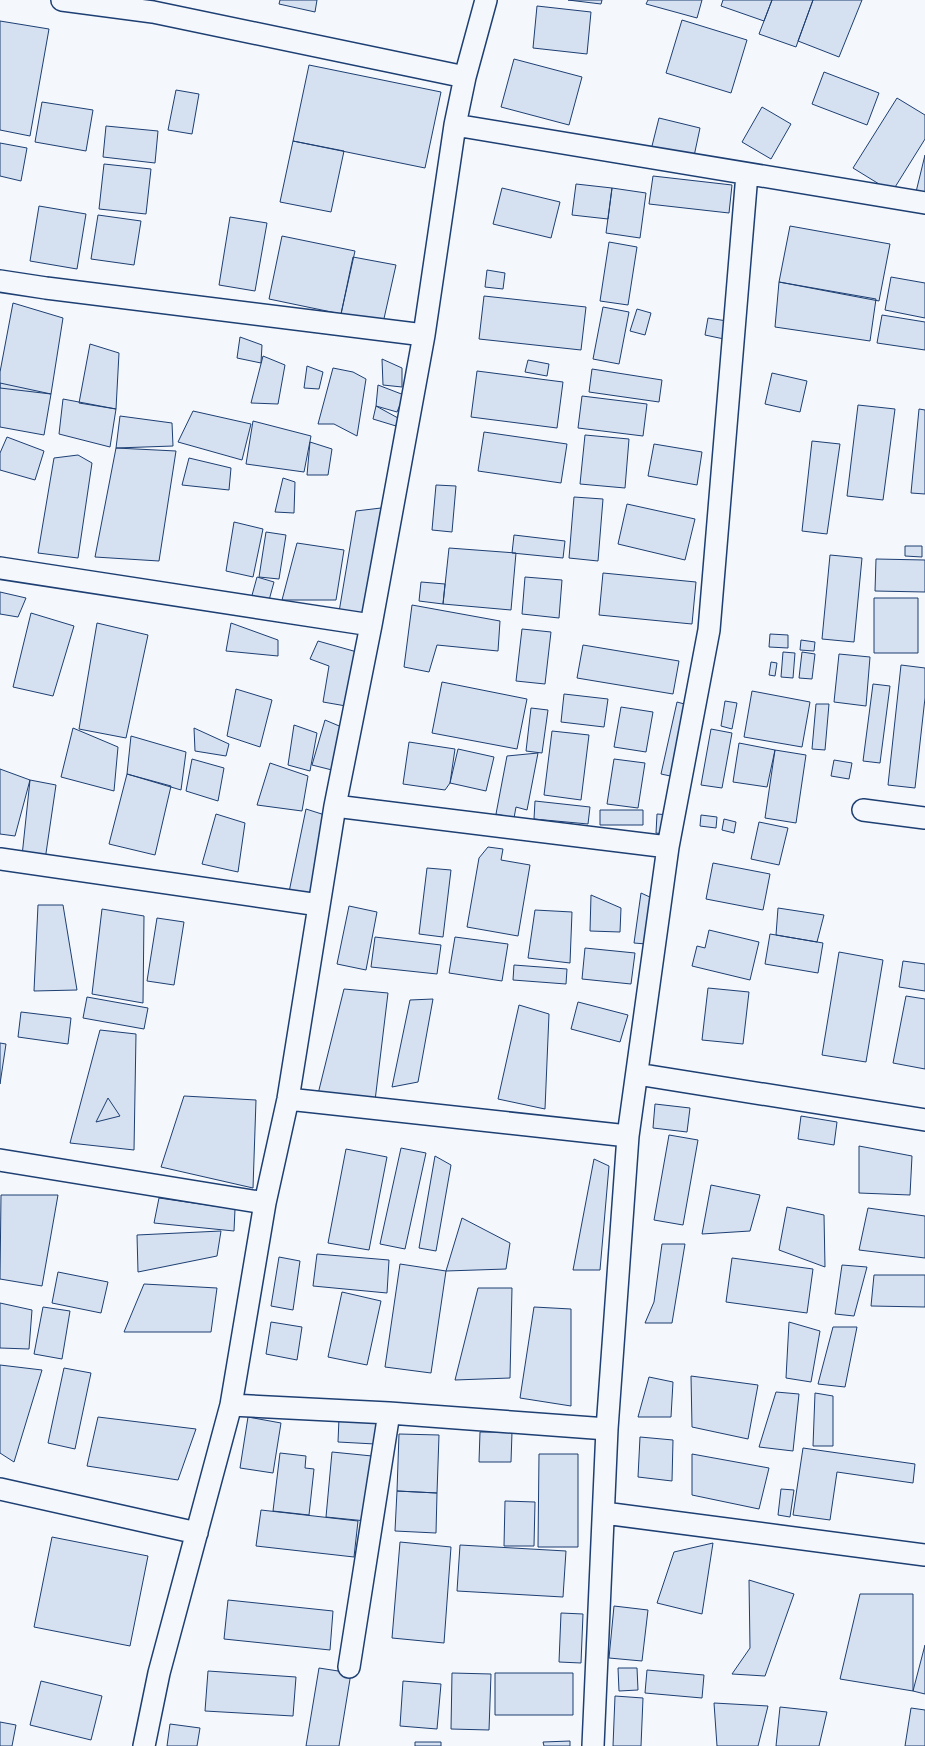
<svg xmlns="http://www.w3.org/2000/svg" width="925" height="1746" viewBox="0 0 925 1746" font-family="'Zilla Slab',serif">
	<rect width="100%" height="100%" fill="#f4f7fb"/>
	<!-- building -->
	<path fill="#d5e0f0" stroke="#1d3f73" d="M280,0H317L315,12L279,4Z
		M568,0H602L601,4Z
		M648,0H702L697,18L646,4Z
		M723,0H772L764,21L721,6Z
		M772,0H813L796,47L759,34Z
		M813,0H862L839,57L798,41Z
		M537,6L591,12L587,54L533,48Z
		M682,20L747,40L731,93L666,73Z
		M0,21L49,29L30,136L0,130Z
		M514,59L582,77L569,125L501,107Z
		M309,65L441,92L425,168L293,141Z
		M824,72L879,93L867,125L812,104Z
		M176,90L199,94L192,134L168,130Z
		M897,98L925,115V139L892,192L853,168Z
		M42,102L93,110L86,151L35,142Z
		M762,107L791,124L771,159L742,142Z
		M659,118L700,128L693,161L651,150Z
		M106,126L158,131L155,163L103,157Z
		M293,141L344,151L331,212L280,202Z
		M0,143L27,148L21,181L0,176Z
		M925,155V194L916,192Z
		M104,164L151,169L146,214L99,209Z
		M653,176L732,185L729,213L649,204Z
		M576,184L612,188L608,219L572,215Z
		M502,188L560,202L551,238L493,224Z
		M612,188L646,193L640,238L606,233Z
		M39,206L86,214L77,269L30,261Z
		M98,215L141,221L134,265L91,259Z
		M230,217L267,223L255,291L219,285Z
		M790,226L890,244L879,301L779,282Z
		M282,236L355,251L341,314L269,299Z
		M609,242L637,247L628,305L600,301Z
		M353,257L396,265L383,323L341,314Z
		M487,270L505,273L503,289L485,287Z
		M891,277L925,283V318L885,310Z
		M779,282L876,299L870,341L775,327Z
		M484,296L586,307L581,350L479,339Z
		M13,303L63,318L51,394L0,388V372Z
		M603,307L629,312L619,364L593,359Z
		M637,309L651,313L645,335L630,331Z
		M882,315L925,322V350L877,343Z
		M708,318L727,321L724,339L705,335Z
		M240,337L262,345L261,363L237,358Z
		M90,344L119,353L116,409L79,403Z
		M263,356L285,365L278,404L251,403Z
		M382,359L402,368V387L383,385Z
		M528,360L549,364L547,376L525,372Z
		M307,366L323,372L319,389L304,388Z
		M333,368L353,372L366,379L357,436L334,424H318Z
		M592,369L662,380L659,402L589,392Z
		M477,371L563,382L557,428L471,417Z
		M772,373L807,381L800,412L765,404Z
		M0,383L51,394L44,435L0,427Z
		M378,385L404,395L397,412L376,406Z
		M582,396L647,404L643,436L578,428Z
		M63,399L116,409L110,447L59,434Z
		M858,405L895,409L883,500L847,496Z
		M376,406L398,418L396,426L373,419Z
		M919,409L925,410V494L911,493Z
		M193,411L251,424L242,460L178,442Z
		M120,416L172,423L173,446L116,448Z
		M253,421L311,436L304,472L246,464Z
		M484,432L567,444L561,483L478,471Z
		M585,435L629,439L625,488L580,484Z
		M7,437L44,451L35,480L0,470V453Z
		M812,441L840,444L827,534L802,531Z
		M310,442L332,449L328,475H307Z
		M654,444L702,452L697,485L648,476Z
		M116,448L176,451L159,561L95,557Z
		M78,455L92,463L78,558L38,553L54,458Z
		M189,458L231,468L229,490L182,485Z
		M283,478L295,482L294,513L275,512Z
		M436,485L456,486L452,532L432,530Z
		M574,497L603,499L598,561L569,558Z
		M627,504L695,519L685,560L618,544Z
		M381,508L365,613L339,612L356,511Z
		M234,522L263,529L253,577L226,571Z
		M266,532L286,535L279,579L259,577Z
		M514,535L565,541L563,558L512,553Z
		M297,543L344,550L336,600H282Z
		M905,546H922V557L905,556Z
		M449,548L516,553L511,610L443,604Z
		M830,555L862,558L854,642L822,639Z
		M876,559L925,560V592L875,591Z
		M603,573L696,582L692,624L599,615Z
		M257,577L274,582L268,604L251,599Z
		M525,577L562,580L559,618L522,614Z
		M421,582L445,584L443,604L419,601Z
		M0,592L26,598L18,617L0,614Z
		M874,598H918V653H874Z
		M412,605L500,621L498,651L437,645L429,672L404,667Z
		M31,613L74,626L53,696L13,687Z
		M97,623L148,635L126,738L79,729Z
		M231,623L278,640V656L226,651Z
		M522,629L551,632L545,684L516,681Z
		M770,634L788,635V648L769,647Z
		M801,640L815,642L814,651L800,650Z
		M318,641L357,652L346,706L323,702L329,666L310,659Z
		M583,645L679,661L673,694L577,678Z
		M783,652L795,653L793,678L781,677Z
		M802,652L815,654L812,679L799,678Z
		M839,654L870,657L866,706L834,702Z
		M771,662L777,663L775,676L769,675Z
		M901,665L925,668V698L915,788L888,785Z
		M442,682L527,699L517,749L432,733Z
		M873,684L890,686L880,763L863,761Z
		M236,689L272,700L260,747L227,736Z
		M752,691L810,702L802,747L744,737Z
		M564,694L608,699L604,727L561,722Z
		M725,701L737,703L732,729L721,726Z
		M677,702L692,706L675,777L661,774Z
		M816,704H829L825,750L812,749Z
		M621,707L653,712L646,752L614,747Z
		M531,708L548,710L542,753L526,751Z
		M325,720L344,728L336,771L312,765Z
		M294,725L317,733L310,771L288,765Z
		M73,728L118,747L114,791L61,777Z
		M194,728L229,744L226,756L195,751Z
		M711,729L732,733L722,788L701,785Z
		M552,731L589,735L581,800L544,795Z
		M131,736L186,752L181,790L127,774Z
		M409,742L455,749L450,783L445,790L403,784Z
		M739,743L775,750L767,787L733,782Z
		M458,749L494,757L486,791L450,783Z
		M775,750L806,755L796,823L765,818Z
		M538,753L527,810L516,807L514,818L496,814L507,756Z
		M192,759L224,768L218,801L186,791Z
		M614,759L645,763L638,808L607,804Z
		M834,760L852,763L849,779L831,776Z
		M270,763L308,776L302,811L257,805Z
		M0,769L30,780L15,836L0,834Z
		M127,774L171,786L155,855L109,844Z
		M30,780L56,785L45,860L22,856Z
		M535,801L590,807L588,824L534,819Z
		M306,809L328,816L314,901L288,897Z
		M600,810H643V825H600Z
		M216,814L245,823L238,872L202,864Z
		M657,814L670,815L669,835L656,833Z
		M701,815L717,817L716,828L700,826Z
		M724,819L736,822L734,833L722,830Z
		M759,822L788,828L779,865L751,859Z
		M488,847L503,849L501,860L530,865L518,936L467,927L479,858Z
		M713,863L770,874L763,910L706,899Z
		M427,868L451,870L443,937L419,934Z
		M641,893L652,898L646,944L634,943Z
		M591,895L621,908L620,932L590,931Z
		M38,905H63L77,990L34,991Z
		M349,906L377,912L366,970L337,964Z
		M778,908L824,915L817,942L776,935Z
		M102,909L144,916L143,1003L92,994Z
		M535,910L572,912L570,963L528,958Z
		M157,918L184,922L174,985L147,981Z
		M709,930L759,942L750,980L692,966L697,946L705,948Z
		M770,934L823,943L818,973L765,964Z
		M375,937L441,945L437,974L371,967Z
		M455,937L508,944L502,981L449,973Z
		M585,948L635,953L631,984L582,979Z
		M839,952L883,960L866,1062L822,1055Z
		M903,961L925,964V991L899,987Z
		M514,965L567,969L566,984L513,980Z
		M708,988L749,992L743,1044L702,1040Z
		M344,989L388,993L374,1109L316,1102Z
		M906,996L925,999V1069L893,1063Z
		M87,997L148,1008L144,1029L83,1018Z
		M433,999L418,1082L392,1087L410,1000Z
		M578,1002L628,1015L620,1042L571,1029Z
		M519,1005L549,1014L545,1109L498,1099Z
		M21,1012L71,1018L68,1044L18,1037Z
		M100,1030L136,1034L134,1150L70,1143Z
		M0,1043L6,1044L0,1084Z
		M184,1096L256,1100L253,1188L161,1167Z
		M108,1098L120,1116L96,1122Z
		M655,1104L690,1108L687,1132L653,1128Z
		M801,1116L837,1122L834,1145L798,1139Z
		M669,1135L698,1140L683,1225L654,1220Z
		M859,1146L912,1156L910,1195L859,1193Z
		M401,1148L426,1153L405,1249L380,1244Z
		M346,1149L387,1157L369,1250L328,1243Z
		M435,1156L451,1165L436,1251L419,1248Z
		M594,1159L609,1166L600,1270H573Z
		M711,1185L760,1195L750,1231L702,1234Z
		M1,1195H58L42,1286L0,1279Z
		M159,1198L235,1209L234,1231L154,1223Z
		M787,1207L824,1215L825,1267L779,1250Z
		M868,1208L925,1216V1258L859,1250Z
		M462,1218L510,1243L506,1269L446,1271Z
		M221,1231L217,1256L138,1272L137,1235Z
		M662,1244H685L672,1323H645L654,1302Z
		M317,1254L389,1260L387,1293L313,1286Z
		M279,1257L300,1261L293,1310L271,1306Z
		M732,1258L813,1269L807,1313L726,1302Z
		M400,1264L446,1271L431,1373L385,1367Z
		M842,1265L867,1267L854,1316L835,1314Z
		M58,1272L108,1282L101,1313L52,1303Z
		M874,1275H925V1307L871,1306Z
		M144,1284L217,1288L211,1332H124Z
		M478,1288H512L510,1378L455,1380Z
		M342,1292L381,1301L367,1365L328,1357Z
		M0,1303L32,1310L29,1349L0,1348Z
		M43,1307L70,1311L62,1359L34,1354Z
		M534,1307L571,1309V1406L520,1398Z
		M271,1322L302,1327L297,1360L266,1354Z
		M789,1322L820,1331L811,1382L786,1378Z
		M833,1327H857L845,1387L818,1384Z
		M0,1365L42,1370L14,1462L0,1453Z
		M64,1368L91,1373L75,1449L48,1443Z
		M691,1376L758,1385L748,1439L692,1427Z
		M649,1377L673,1382L671,1417H638Z
		M776,1392L799,1394L793,1451L759,1447Z
		M815,1393L833,1396V1446H813Z
		M98,1417L196,1429L178,1480L87,1466Z
		M248,1417L281,1423L273,1473L240,1468Z
		M339,1418L376,1419L375,1444L338,1442Z
		M480,1432H512L511,1462H479Z
		M399,1434L439,1435L437,1493L397,1491Z
		M640,1437L673,1440L672,1481L638,1477Z
		M803,1448L915,1464L913,1483L837,1472L830,1520L793,1515Z
		M332,1452L372,1456L366,1521L326,1517Z
		M280,1453L306,1456L305,1468L314,1469L309,1515L273,1511Z
		M539,1454H578V1547H538Z
		M692,1454L769,1468L759,1509L692,1495Z
		M781,1489L794,1490L790,1517L778,1515Z
		M397,1491L437,1493L436,1533L395,1531Z
		M505,1501L535,1502L534,1546H504Z
		M261,1510L358,1521L354,1557L256,1546Z
		M52,1537L148,1556L130,1646L34,1627Z
		M400,1542L451,1547L444,1643L392,1638Z
		M713,1543L702,1614L657,1603L674,1552Z
		M460,1545L566,1551L563,1597L457,1591Z
		M749,1580L794,1594L765,1676L732,1674L750,1648Z
		M860,1594H913V1691L840,1679Z
		M228,1600L333,1611L330,1650L224,1639Z
		M614,1606L648,1610L642,1661L609,1658Z
		M561,1613L583,1614L581,1663L559,1662Z
		M925,1645V1694L913,1691Z
		M319,1668L351,1673L339,1746H306Z
		M618,1668H637L638,1690L619,1691Z
		M647,1670L704,1675L702,1698L645,1693Z
		M208,1671L296,1677L293,1716L205,1711Z
		M452,1673L491,1674L489,1730L451,1729Z
		M495,1673H573V1715H495Z
		M41,1681L102,1696L91,1740L30,1725Z
		M403,1681L441,1684L437,1729L400,1726Z
		M615,1696L643,1698L641,1746H613Z
		M714,1703L768,1706L758,1746H717Z
		M780,1707L827,1712L819,1746H776Z
		M911,1708L925,1710V1746H905Z
		M0,1722L16,1725L12,1746H0Z
		M170,1724L200,1728L197,1746H167Z
		M570,1741V1746H544L543,1742Z
		M415,1742H441V1746H415Z"/>
	<g fill="none" stroke-linecap="round" stroke-linejoin="round">
		<!-- minor casing -->
		<g stroke="#1d3f73" stroke-width="24">
			<path id="minor" d="M62,0L153,12L465,77
				M455,125L925,203
				M0,281L46,288L424,335
				M0,568L371,625
				M335,806L668,847
				M863,810L925,818
				M0,859L319,905
				M637,1074L925,1120
				M288,1099L628,1136
				M0,1160L265,1203
				M231,1405L389,1413L607,1429
				M0,1489L197,1533
				M604,1513L925,1555
				M349,1667L389,1413
				M144,1746L159,1673L231,1405L265,1203L288,1099L335,806L371,625L424,335L455,125L465,77L486,0
				M593,1746L607,1429L628,1136L668,847L709,630L747,174"/>
		</g>
		<!-- minor -->
		<use href="#minor" stroke="#f4f7fb" stroke-width="21"/>
	</g>
</svg>
